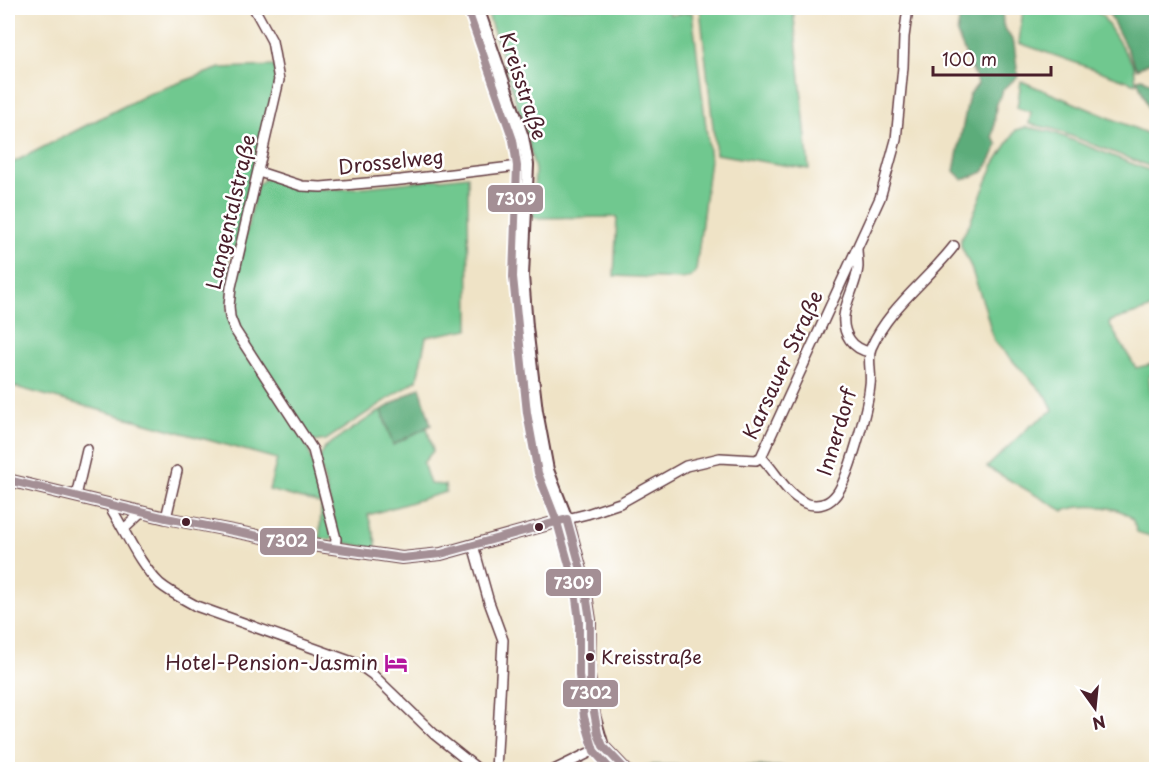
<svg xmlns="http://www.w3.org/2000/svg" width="1164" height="777" viewBox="0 0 1164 777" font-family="'Playpen Sans',sans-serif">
	<rect width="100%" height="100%" fill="#fff"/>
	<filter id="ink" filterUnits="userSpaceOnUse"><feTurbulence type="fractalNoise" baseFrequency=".0167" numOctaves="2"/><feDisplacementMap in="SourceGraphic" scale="12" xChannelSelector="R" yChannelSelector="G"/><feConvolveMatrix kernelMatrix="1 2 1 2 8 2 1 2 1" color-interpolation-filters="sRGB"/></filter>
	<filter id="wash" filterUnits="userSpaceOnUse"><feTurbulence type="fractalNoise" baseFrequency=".008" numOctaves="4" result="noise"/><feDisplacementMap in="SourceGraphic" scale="24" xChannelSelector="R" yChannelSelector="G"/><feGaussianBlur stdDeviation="1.35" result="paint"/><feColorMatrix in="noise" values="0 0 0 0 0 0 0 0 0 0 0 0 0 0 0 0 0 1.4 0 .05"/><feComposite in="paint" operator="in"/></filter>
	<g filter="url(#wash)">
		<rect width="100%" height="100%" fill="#efe3c6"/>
		<!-- green -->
		<path fill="#6fc88f" stroke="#5c745d" stroke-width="1.5" d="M486,8H669L670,15L692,12L710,159L696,271L691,277L682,279L614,276L617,217L533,218L535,170L528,139Z
			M700,8H793L809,169L716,154Z
			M1023,8H1088L1102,15L1134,66L1136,84L1019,43Z
			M275,66V82L236,250L227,260L233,266L227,311L308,447L333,538L330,540L320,538L321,504L269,490L277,459L8,385V165L148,94L220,68Z
			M1021,81L1156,137V169L1053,129L1029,124L1031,112L1017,108Z
			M1026,127L1052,132L1156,173V307L1111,321L1109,324L1136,368L1156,363V375L1149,376L1154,421L1156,422V538L1137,532C1136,529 1134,522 1132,519C1120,504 1078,504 1063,511L987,467L1030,426L1053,410L1047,397L994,341L985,308L970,265L961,246V239L969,225L993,166L1016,130Z
			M468,176L469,329L426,337L417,380L326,440L313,442L241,335L233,313L232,295L257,185L268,177L304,189H345Z
			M381,410L393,445L427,427L433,451L423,463L430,484L445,485L446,492L368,515L376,542V549L341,542L339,539L319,461L321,455L325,447Z
			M652,765L892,768H636Z"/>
		<!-- forest -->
		<path fill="#5bac7a" stroke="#526652" stroke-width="1.5" d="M961,8H1002L1003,25L1014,43L1018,76L1003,90L996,105L993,137L998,145L984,172L963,180L954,171L969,95L978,84L957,34Z
			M1095,8H1156V80L1152,61L1137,69L1109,14Z
			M1142,78L1156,87V128L1137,79Z
			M420,387L431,425L393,445L382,410Z"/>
	</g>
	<g filter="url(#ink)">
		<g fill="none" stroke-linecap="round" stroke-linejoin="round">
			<!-- minor casing -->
			<g stroke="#633c42" stroke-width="12">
				<path id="minor" d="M254,8L272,41L279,80L231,287L229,306L230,317L235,330L313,450L336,539L335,548
					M259,172L302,186L321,187L401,180L528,165
					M857,248C857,254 858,261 858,267C856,292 833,315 850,340C854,346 862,351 870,352
					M761,457C776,472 785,493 805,503C815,507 827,505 834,497C848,484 868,406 870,385C872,373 867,359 871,348C889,307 927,281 954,246
					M76,496L87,449
					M112,506V510C127,534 139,564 160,584C171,593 184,599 196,606L358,664L372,674L434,734L479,770
					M166,518L177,471
					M567,519L587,514L620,503L686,466L720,458L756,460L761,457L880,198L896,140L903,67L904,37L908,8
					M124,529L141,513
					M473,545L489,602L503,640L496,770
					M554,770L603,746"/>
			</g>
			<!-- tertiary casing -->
			<g stroke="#633c42" stroke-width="14">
				<path id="tertiary" d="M478,8L523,137L528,165L523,276L527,327L537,411L548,470L567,519L584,581L590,620L589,675L594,715L603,746L626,770
					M8,480L166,518L284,541L402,558L441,554L567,519"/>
			</g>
			<!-- minor -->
			<use href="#minor" stroke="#fff" stroke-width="9"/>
			<!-- tertiary -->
			<use href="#tertiary" stroke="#fff" stroke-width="10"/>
			<!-- bus-1 casing -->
			<g stroke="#fff" stroke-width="12">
				<path id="bus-1" d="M8,480L166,518L284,541L402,558L441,554L567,519
					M567,519L584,581L590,620V690L598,734L603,746L626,770"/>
			</g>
			<!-- bus-2 casing -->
			<g stroke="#fff" stroke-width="12">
				<path id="bus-2" d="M468,11L513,140L517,166L513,277L527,413L538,473L557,522L574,583L579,621V675L584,717L594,751L611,770"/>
			</g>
			<!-- bus-1 -->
			<use href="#bus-1" stroke="#a48f95" stroke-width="8"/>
			<!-- bus-2 -->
			<use href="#bus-2" stroke="#a48f95" stroke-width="8"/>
		</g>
	</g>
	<!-- icons -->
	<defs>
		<g id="hotel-bare" transform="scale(1.8)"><path d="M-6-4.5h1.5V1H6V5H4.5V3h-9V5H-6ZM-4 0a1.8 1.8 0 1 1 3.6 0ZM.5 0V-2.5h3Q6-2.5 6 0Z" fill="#b5179e" stroke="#fff" stroke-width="2.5" paint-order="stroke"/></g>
	</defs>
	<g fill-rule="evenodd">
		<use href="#hotel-bare" x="396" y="663"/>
	</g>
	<!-- markers -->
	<g fill="#4a1f2b" stroke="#fff" stroke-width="2">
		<circle cx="186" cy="522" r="5"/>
		<circle cx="539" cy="527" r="5"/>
		<circle cx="590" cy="657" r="5"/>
	</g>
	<g text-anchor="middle" stroke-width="5" stroke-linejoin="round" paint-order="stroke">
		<!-- bus labels -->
		<g font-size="18" fill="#4a1f2b" stroke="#fff" text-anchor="start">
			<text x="601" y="664">Kreisstraße</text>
		</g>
		<!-- street labels -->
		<g font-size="20" fill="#4a1f2b" stroke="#fff">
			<text transform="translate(523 86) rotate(72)" y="7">Kreisstraße</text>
			<text transform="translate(391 162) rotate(-6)" y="7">Drosselweg</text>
			<text transform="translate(231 212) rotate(-77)" y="7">Langentalstraße</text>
			<text transform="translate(783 365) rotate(-65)" y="7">Karsauer Straße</text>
			<text transform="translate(837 432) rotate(-73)" y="7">Innerdorf</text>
		</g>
		<!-- poi labels -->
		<g font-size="20" fill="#4a1f2b" stroke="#fff" text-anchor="end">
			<text x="378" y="670">Hotel-Pension-Jasmin</text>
		</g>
	</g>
	<g stroke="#fff" stroke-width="2">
		<rect x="487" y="184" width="57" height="29" rx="6" fill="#a48f95"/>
		<rect x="259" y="527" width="57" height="29" rx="6" fill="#a48f95"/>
		<rect x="545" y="568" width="57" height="29" rx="6" fill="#a48f95"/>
		<rect x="562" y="679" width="57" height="29" rx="6" fill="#a48f95"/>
	</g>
	<g font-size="16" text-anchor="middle" font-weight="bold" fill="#fff">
		<text x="516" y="205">7309</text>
		<text x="287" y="547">7302</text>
		<text x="574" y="589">7309</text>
		<text x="591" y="699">7302</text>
	</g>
	<!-- margin -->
	<rect width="1164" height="777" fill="none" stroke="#fff" stroke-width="30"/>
	<!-- north arrow -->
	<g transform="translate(1095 708) rotate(165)" stroke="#ffffff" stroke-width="4.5" paint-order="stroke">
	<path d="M0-4.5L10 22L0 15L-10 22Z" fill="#4a1f2b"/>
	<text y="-9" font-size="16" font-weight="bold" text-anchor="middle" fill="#4a1f2b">N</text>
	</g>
	<!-- scale -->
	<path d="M933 66v9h118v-9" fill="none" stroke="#4a1f2b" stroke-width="3"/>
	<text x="942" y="66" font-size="18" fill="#4a1f2b" stroke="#ffffff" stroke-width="4.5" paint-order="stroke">100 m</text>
</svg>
